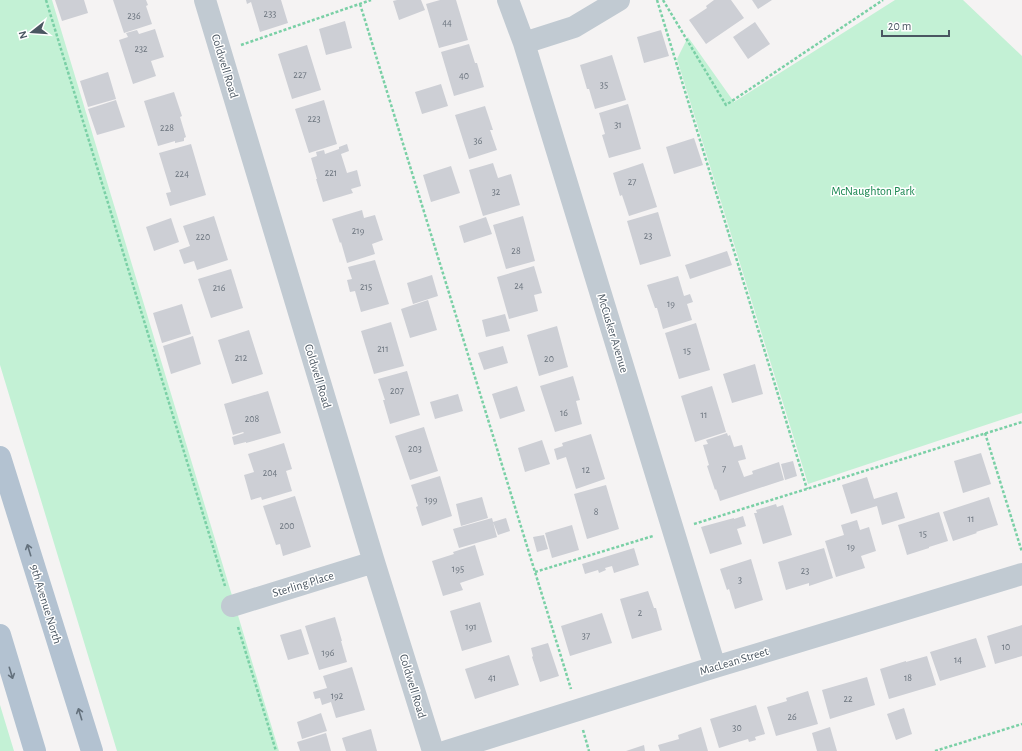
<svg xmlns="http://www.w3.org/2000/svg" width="1022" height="751" viewBox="0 0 1022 751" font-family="'Alegreya Sans',sans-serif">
	<rect width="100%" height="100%" fill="#f5f3f3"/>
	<!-- green -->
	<path fill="#c3f1d5" d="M0,0H52L279,751H117L0,365Z
		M895,0H963L1022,56V413L808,484L677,59L688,37L734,102Z
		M0,705L14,751H0Z"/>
	<!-- building -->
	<path fill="#cdcfd5" d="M55,0H84L88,13L62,21Z
		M113,0H146L148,5L146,6L152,24L124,33Z
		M246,0H281L288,23L260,32L251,2L247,4Z
		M397,0H421L425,10L399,20L393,1Z
		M440,0H456L468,40L439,48L426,4Z
		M714,0H731L744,18L706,44L689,20L707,8L706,6Z
		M752,0H772L758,9Z
		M345,21L352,48L326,55L319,29Z
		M755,22L770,44L748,59L733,37Z
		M155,29L164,57L151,61L156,76L133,84L119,40L128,37L126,33L137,30L139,34Z
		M661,30L669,56L644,63L637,37Z
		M469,44L475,63H477L484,87L454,96L441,52Z
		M307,45L321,90L292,99L278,54Z
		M612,55L626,100L595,109L589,89H587L580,65Z
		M108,72L116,99L88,107L80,81Z
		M441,84L448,106L422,114L415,92Z
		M174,92L182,116L180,117L186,137L184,138V141L175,143V141L158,146L144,101Z
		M116,100L125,127L97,135L88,109Z
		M324,100L337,144L309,153L295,109Z
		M628,104L641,149L609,158L602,135L605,134L599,113Z
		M485,106L493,130H490L497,150L469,159L455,115Z
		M694,138L703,165L674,174L666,147Z
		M191,144L206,195L170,206L166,193L171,192L159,153Z
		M347,144L349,151L341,154L347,173L357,170L361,186L351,189L353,193L323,202L316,179H317L311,158L317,156L316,152L324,150L325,154L339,149V147Z
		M493,163L498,178L511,174L520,205L483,216L469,170Z
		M643,163L657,207L629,216L622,195L620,196L613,173Z
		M451,166L460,193L431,202L423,175Z
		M362,210L364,218L375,215L383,240L372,244L375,254L347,263L341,242L340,243L332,219Z
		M658,212L671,256L640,265L627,221Z
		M214,216L228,260L197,270L194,261L184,264L179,250L190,246L183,226Z
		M523,216L535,261L506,269L493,225Z
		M486,217L492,234L464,243L459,226Z
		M171,218L179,242L154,251L146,227Z
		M727,251L732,265L690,279L685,265Z
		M375,260L389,304L361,312L355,291L350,292L347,280L352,279L348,267Z
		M534,266L542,293L534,295L538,311L509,319L497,277Z
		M231,269L243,308L211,318L198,279Z
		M432,275L438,296L413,304L407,283Z
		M678,276L684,296L690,294L693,302L687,304L692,320L663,329L657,308H655L647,285Z
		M428,300L437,330L410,338L401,309Z
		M182,304L191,334L162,343L153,313Z
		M505,314L510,331L486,337L482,320Z
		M391,322L404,366L374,374L361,331Z
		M696,323L710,370L679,379L665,333Z
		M557,326L568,367L539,376L527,335Z
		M249,330L263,374L232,384L218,340Z
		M193,336L201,364L171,374L163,346Z
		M503,346L508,363L484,370L478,353Z
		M755,364L763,394L732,403L723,374Z
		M407,371L420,415L390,424L383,400H385L378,379Z
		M573,376L580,400L576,401L582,424L555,432L540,386Z
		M517,386L525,411L500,419L492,394Z
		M712,386L726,432L695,442L681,396Z
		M268,391L281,433L246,443V442L234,445L232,437L244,433L243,432L233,435L224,404Z
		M458,394L463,411L435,419L430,402Z
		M424,427L438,471L410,480L395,436Z
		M727,433L728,436L730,435L734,447L742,445L746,459L738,461L744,477L753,474L752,471L779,462L784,480L720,501L716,489L715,490L707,466L709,465L703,445L708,444L706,440Z
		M591,434L605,479L576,489L566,457L557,460L554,449L563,446L562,443Z
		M542,440L550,464L525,472L518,448Z
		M284,443L292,469L286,471L292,491L262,500L261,497L251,500L244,475L254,472L248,454Z
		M981,453L991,484L963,493L954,461Z
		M793,461L797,476L785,480L781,464Z
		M440,476L452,516L422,526L416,507L418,506L411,485Z
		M867,477L874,499L897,492L905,518L882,525L877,506L851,514L842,485Z
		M606,485L619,529L587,539L574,494Z
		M295,496L311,547L283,556L280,544L276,545L263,506Z
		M482,497L488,518L461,526L456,504Z
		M989,497L998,525L976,532L977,533L953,541L943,512Z
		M776,504L777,507L783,505L792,535L763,544L754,513H757L756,510Z
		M939,512L948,541L929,547V548L907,555L898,525Z
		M743,516L746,526L737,529L742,544L710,554L701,527L734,518V519Z
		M492,518L497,537L459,548L453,529Z
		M506,518L510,531L498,535L493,522Z
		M857,520L860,530L869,527L876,551L861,556L865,568L836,577L825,541L844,535L841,525Z
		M572,525L579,550L552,558L545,533Z
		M544,535L548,549L537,552L533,537Z
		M475,545L484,575L460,583L463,590L443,596L432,561L454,554L453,552Z
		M634,548L639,565L614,573L612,566L605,568L606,570L599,573L598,570L585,574L582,564Z
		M824,548L833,578L809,586V583L786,590L778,562Z
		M751,559L763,600L735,609L729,589L727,590L720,569Z
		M648,591L654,608H656L662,630L632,639L620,599Z
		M480,602L492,642L462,651L450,611Z
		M602,613L612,643L570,656L561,626Z
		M335,617L342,641H341L347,662L319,670L305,626Z
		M1022,625V656L995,664L987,636Z
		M301,629L309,654L288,660L280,635Z
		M976,638L986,667L940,681L930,652Z
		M548,643L559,676L540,682L532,657L533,656L531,648Z
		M509,655L519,685L475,699L465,669Z
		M927,656L936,685L889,699L880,669L906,661V662Z
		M352,667L365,710L336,718L331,702L322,705L320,698L315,699L313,692L327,688L323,676Z
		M867,677L875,705L830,719L822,690Z
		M808,691L818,724L776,736L767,707L787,701L786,698Z
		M756,705L765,734L755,737L756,740L749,742L748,739L719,748L710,719Z
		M904,708L912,734L896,740L887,714Z
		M321,713L327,731L302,739L297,722Z
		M701,727L708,751H660L658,745L679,739L678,735Z
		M830,727L837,751H817L812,733Z
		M371,729L377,751H346L342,738Z
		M326,733L331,751H300L297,742Z
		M644,745L645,751H626Z"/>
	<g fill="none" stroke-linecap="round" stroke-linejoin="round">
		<!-- path -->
		<path stroke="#7ad0a6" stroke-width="2.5" stroke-dasharray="3 2" stroke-linecap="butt" d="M46,0L225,586
			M657,0L807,489
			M663,0L726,105L883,0
			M360,4L535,572L571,689
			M241,45L371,0
			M985,433L1022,552
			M694,524L1022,422
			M535,572L653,536
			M238,627L276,751
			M583,730L589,751
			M935,751L1022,724"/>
		<!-- minor -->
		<path stroke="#c1cad2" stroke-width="22" d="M205,0L374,562L433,751
			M508,0L524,43L715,667
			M524,43L574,27L619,0
			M232,606L374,562
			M447,751L715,667L1022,574"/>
		<!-- primary -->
		<path stroke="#b3c2d1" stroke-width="22" d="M0,457L92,751
			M0,635L35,751"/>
	</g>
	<!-- one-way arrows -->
	<defs><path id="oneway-shaft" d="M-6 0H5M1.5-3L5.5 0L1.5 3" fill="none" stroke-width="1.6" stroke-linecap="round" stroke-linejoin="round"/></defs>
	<g stroke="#64717d">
		<use href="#oneway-shaft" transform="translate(29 550) rotate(-107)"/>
		<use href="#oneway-shaft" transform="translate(11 673) rotate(73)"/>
		<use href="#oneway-shaft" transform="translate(80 714) rotate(-107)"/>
	</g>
	<g text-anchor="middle" stroke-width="3" stroke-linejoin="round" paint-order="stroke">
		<!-- number labels -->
		<g font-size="10" fill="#6b747e">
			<text x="270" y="17">233</text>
			<text x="134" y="19">236</text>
			<text x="447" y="26">44</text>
			<text x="141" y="52">232</text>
			<text x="300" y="78">227</text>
			<text x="464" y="79">40</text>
			<text x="604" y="88">35</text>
			<text x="314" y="122">223</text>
			<text x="618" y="128">31</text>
			<text x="167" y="131">228</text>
			<text x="478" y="144">36</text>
			<text x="331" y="176">221</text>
			<text x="182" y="177">224</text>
			<text x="632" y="185">27</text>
			<text x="496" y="195">32</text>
			<text x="358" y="234">219</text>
			<text x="648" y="239">23</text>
			<text x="203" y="240">220</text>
			<text x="516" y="254">28</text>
			<text x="519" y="289">24</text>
			<text x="366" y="290">215</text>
			<text x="219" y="291">216</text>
			<text x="671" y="307">19</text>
			<text x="383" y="352">211</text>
			<text x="687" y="354">15</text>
			<text x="241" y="361">212</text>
			<text x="549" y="362">20</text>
			<text x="397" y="394">207</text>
			<text x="564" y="416">16</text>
			<text x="704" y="418">11</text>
			<text x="252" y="422">208</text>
			<text x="415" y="452">203</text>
			<text x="724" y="472">7</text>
			<text x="586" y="473">12</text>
			<text x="270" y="476">204</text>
			<text x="431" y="503">199</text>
			<text x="596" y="515">8</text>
			<text x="971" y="522">11</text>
			<text x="287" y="529">200</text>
			<text x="923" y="537">15</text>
			<text x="851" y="550">19</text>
			<text x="458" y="572">195</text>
			<text x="805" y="574">23</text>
			<text x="740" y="583">3</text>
			<text x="640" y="616">2</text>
			<text x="471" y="630">191</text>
			<text x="586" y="639">37</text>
			<text x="1006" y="650">10</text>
			<text x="328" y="656">196</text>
			<text x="958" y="663">14</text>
			<text x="492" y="681">41</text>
			<text x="908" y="681">18</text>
			<text x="337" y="699">192</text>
			<text x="848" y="702">22</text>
			<text x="792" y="720">26</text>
			<text x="737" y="731">30</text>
		</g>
		<!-- street labels -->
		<g font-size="12" fill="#4a5661" stroke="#fff">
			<text transform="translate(225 66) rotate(73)" y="4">Coldwell Road</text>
			<text transform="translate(613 333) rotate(73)" y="4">McCusker Avenue</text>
			<text transform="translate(318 376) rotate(73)" y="4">Coldwell Road</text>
			<text transform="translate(303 584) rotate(-17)" y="4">Sterling Place</text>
			<text transform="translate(46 604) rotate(73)" y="4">9th Avenue North</text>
			<text transform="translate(734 661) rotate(-17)" y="4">MacLean Street</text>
			<text transform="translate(413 686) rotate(73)" y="4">Coldwell Road</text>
		</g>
		<!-- park labels -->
		<g font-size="12" fill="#17864f" stroke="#fff">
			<text x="873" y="195">McNaughton Park</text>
		</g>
	</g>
	<!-- north arrow -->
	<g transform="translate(32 32) rotate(253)" stroke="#ffffff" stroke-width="3" paint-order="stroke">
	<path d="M0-3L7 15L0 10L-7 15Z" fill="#4a5661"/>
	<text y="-6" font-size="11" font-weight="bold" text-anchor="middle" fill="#4a5661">N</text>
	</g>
	<!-- scale -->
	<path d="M882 30v6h67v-6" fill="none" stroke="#4a5661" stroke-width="2"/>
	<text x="888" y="30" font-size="12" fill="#4a5661" stroke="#ffffff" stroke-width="3" paint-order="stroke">20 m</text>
</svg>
